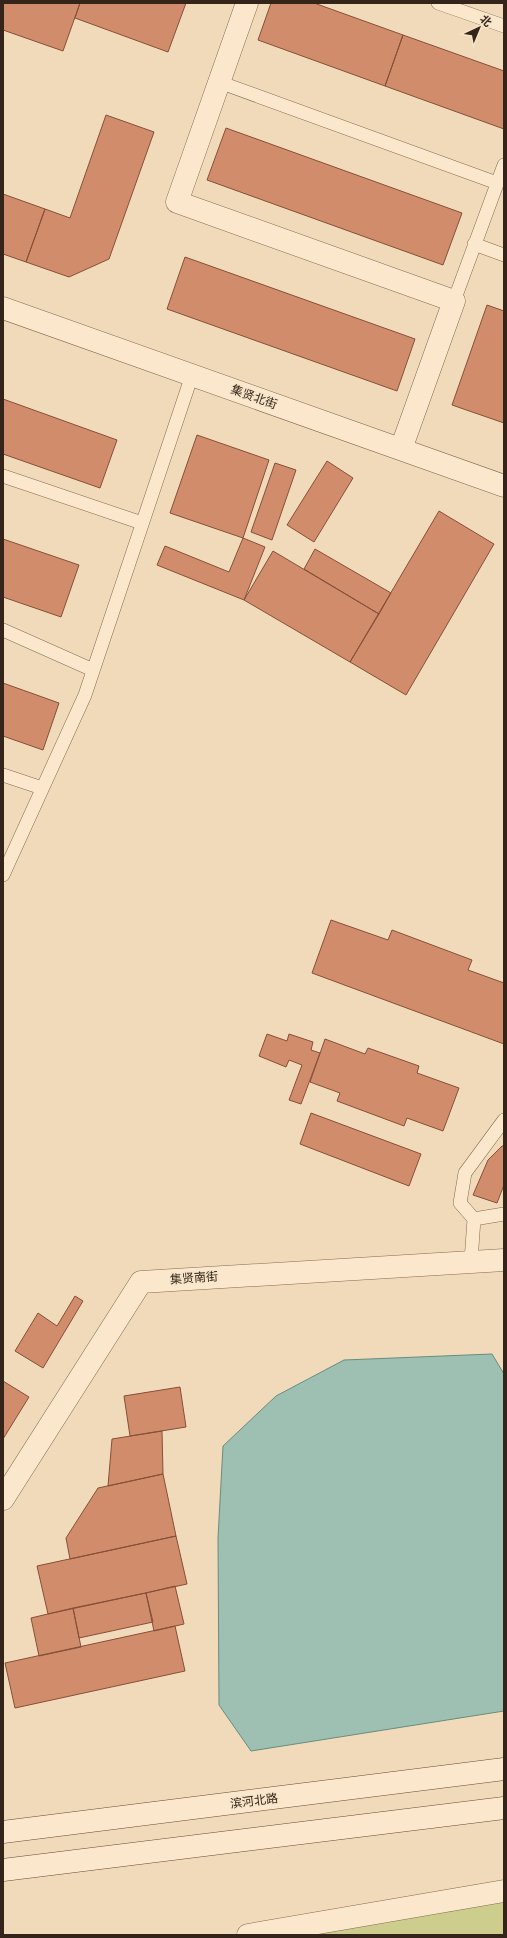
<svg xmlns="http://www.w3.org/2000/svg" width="507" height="1938" viewBox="0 0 507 1938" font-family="'Source Serif 4','Noto Sans SC',serif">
	<rect width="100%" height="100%" fill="#f0dab9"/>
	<!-- green -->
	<path fill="#cdce8d" d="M504,1891V1935H248Z"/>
	<!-- water -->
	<path fill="#9ec0b2" stroke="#668d7f" d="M492,1354L504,1374V1711L251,1751L219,1705L218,1538L223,1446L276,1396L344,1360Z"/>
	<!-- building -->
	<path fill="#d18c6c" stroke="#874f38" d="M3,3H80L63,51L3,30Z
		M80,3H186L168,52L75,18Z
		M271,3H314L403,35L385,86L258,40Z
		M403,35L504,71V129L385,86Z
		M106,115L154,132L109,259L69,277L26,262L45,209L70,218Z
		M226,128L462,213L443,265L207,180Z
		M3,194L45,209L26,262L3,254Z
		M185,257L415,339L397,391L167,309Z
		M487,305L504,311V423L452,405Z
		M3,399L117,440L100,488L3,454Z
		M197,435L269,460L243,538L170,513Z
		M327,461L353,478L314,542L287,525Z
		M275,463L296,470L272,540L251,532Z
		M439,511L494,544L406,695L350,662Z
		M243,538L265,547L244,600L157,565L165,546L229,572Z
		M3,539L79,565L61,617L3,597Z
		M315,549L391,593L379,614L304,569Z
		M273,551L379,614L350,662L244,600Z
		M3,683L59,703L43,750L3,736Z
		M331,920L388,940L392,930L472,960L468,970L504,983V1044L312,973Z
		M267,1034L287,1041L289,1034L313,1042L311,1050L320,1053L301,1104L289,1100L302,1065L289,1060L286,1067L259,1056Z
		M325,1039L365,1054L368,1048L419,1066L417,1073L459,1088L443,1131L407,1118L404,1126L337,1101L340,1093L310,1082Z
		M311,1113L421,1154L409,1186L300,1144Z
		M502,1146H504V1185L497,1203L473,1195L488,1160Z
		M75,1296L83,1301L43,1368L15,1351L38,1313L57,1326Z
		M3,1381L29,1397L3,1439Z
		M180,1387L186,1427L130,1436L124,1396Z
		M162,1431L163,1474L108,1486L112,1439Z
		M163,1474L176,1536L70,1559L66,1538L98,1488Z
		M176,1536L187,1584L48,1614L37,1566Z
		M175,1586L184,1624L154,1631L146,1593Z
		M146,1593L153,1622L79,1638L73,1608Z
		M73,1608L81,1647L39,1656L31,1618Z
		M175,1626L185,1671L15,1708L5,1663Z"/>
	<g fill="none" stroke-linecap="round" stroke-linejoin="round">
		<!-- lane casing -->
		<g stroke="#876953" stroke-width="14">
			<path id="lane" d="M438,3L504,26
				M219,82L497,183
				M474,244L504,255
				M454,301L504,165
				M3,476L142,523
				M3,630L93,670
				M3,775L42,788
				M3,875L85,695L192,375
				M474,1219L504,1214
				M471,1261L474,1219L460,1203L465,1173L504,1120"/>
		</g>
		<!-- street casing -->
		<g stroke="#876953" stroke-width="23">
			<path id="street" d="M247,3L177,202L454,301L401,449
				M3,308L504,486
				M3,1499L141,1282L504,1260
				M248,1935L504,1891"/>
		</g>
		<!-- secondary casing -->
		<g stroke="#684a37" stroke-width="23">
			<path id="secondary" d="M3,1832L504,1769
				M3,1870L504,1808"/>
		</g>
		<!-- lane -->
		<use href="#lane" stroke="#fbe8cc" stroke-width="13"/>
		<!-- street -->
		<use href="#street" stroke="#fbe8cc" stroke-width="22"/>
		<!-- secondary -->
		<use href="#secondary" stroke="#fbe8cc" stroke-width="22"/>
	</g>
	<g text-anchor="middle" stroke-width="3" stroke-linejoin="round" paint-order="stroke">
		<!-- street labels -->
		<g font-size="12" fill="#352419" stroke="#f7e5c9">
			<text transform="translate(254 397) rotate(20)" y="4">集贤北街</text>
			<text transform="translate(194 1278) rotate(-4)" y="4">集贤南街</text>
			<text transform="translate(254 1801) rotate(-7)" y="4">滨河北路</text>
		</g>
	</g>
	<!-- border -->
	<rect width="507" height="1938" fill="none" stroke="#352419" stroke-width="8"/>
	<!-- north arrow -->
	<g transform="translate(479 28) rotate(44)" stroke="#f7e5c9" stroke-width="3" paint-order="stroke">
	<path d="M0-3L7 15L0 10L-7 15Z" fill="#352419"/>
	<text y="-6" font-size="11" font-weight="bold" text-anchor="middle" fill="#352419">北</text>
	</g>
</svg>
